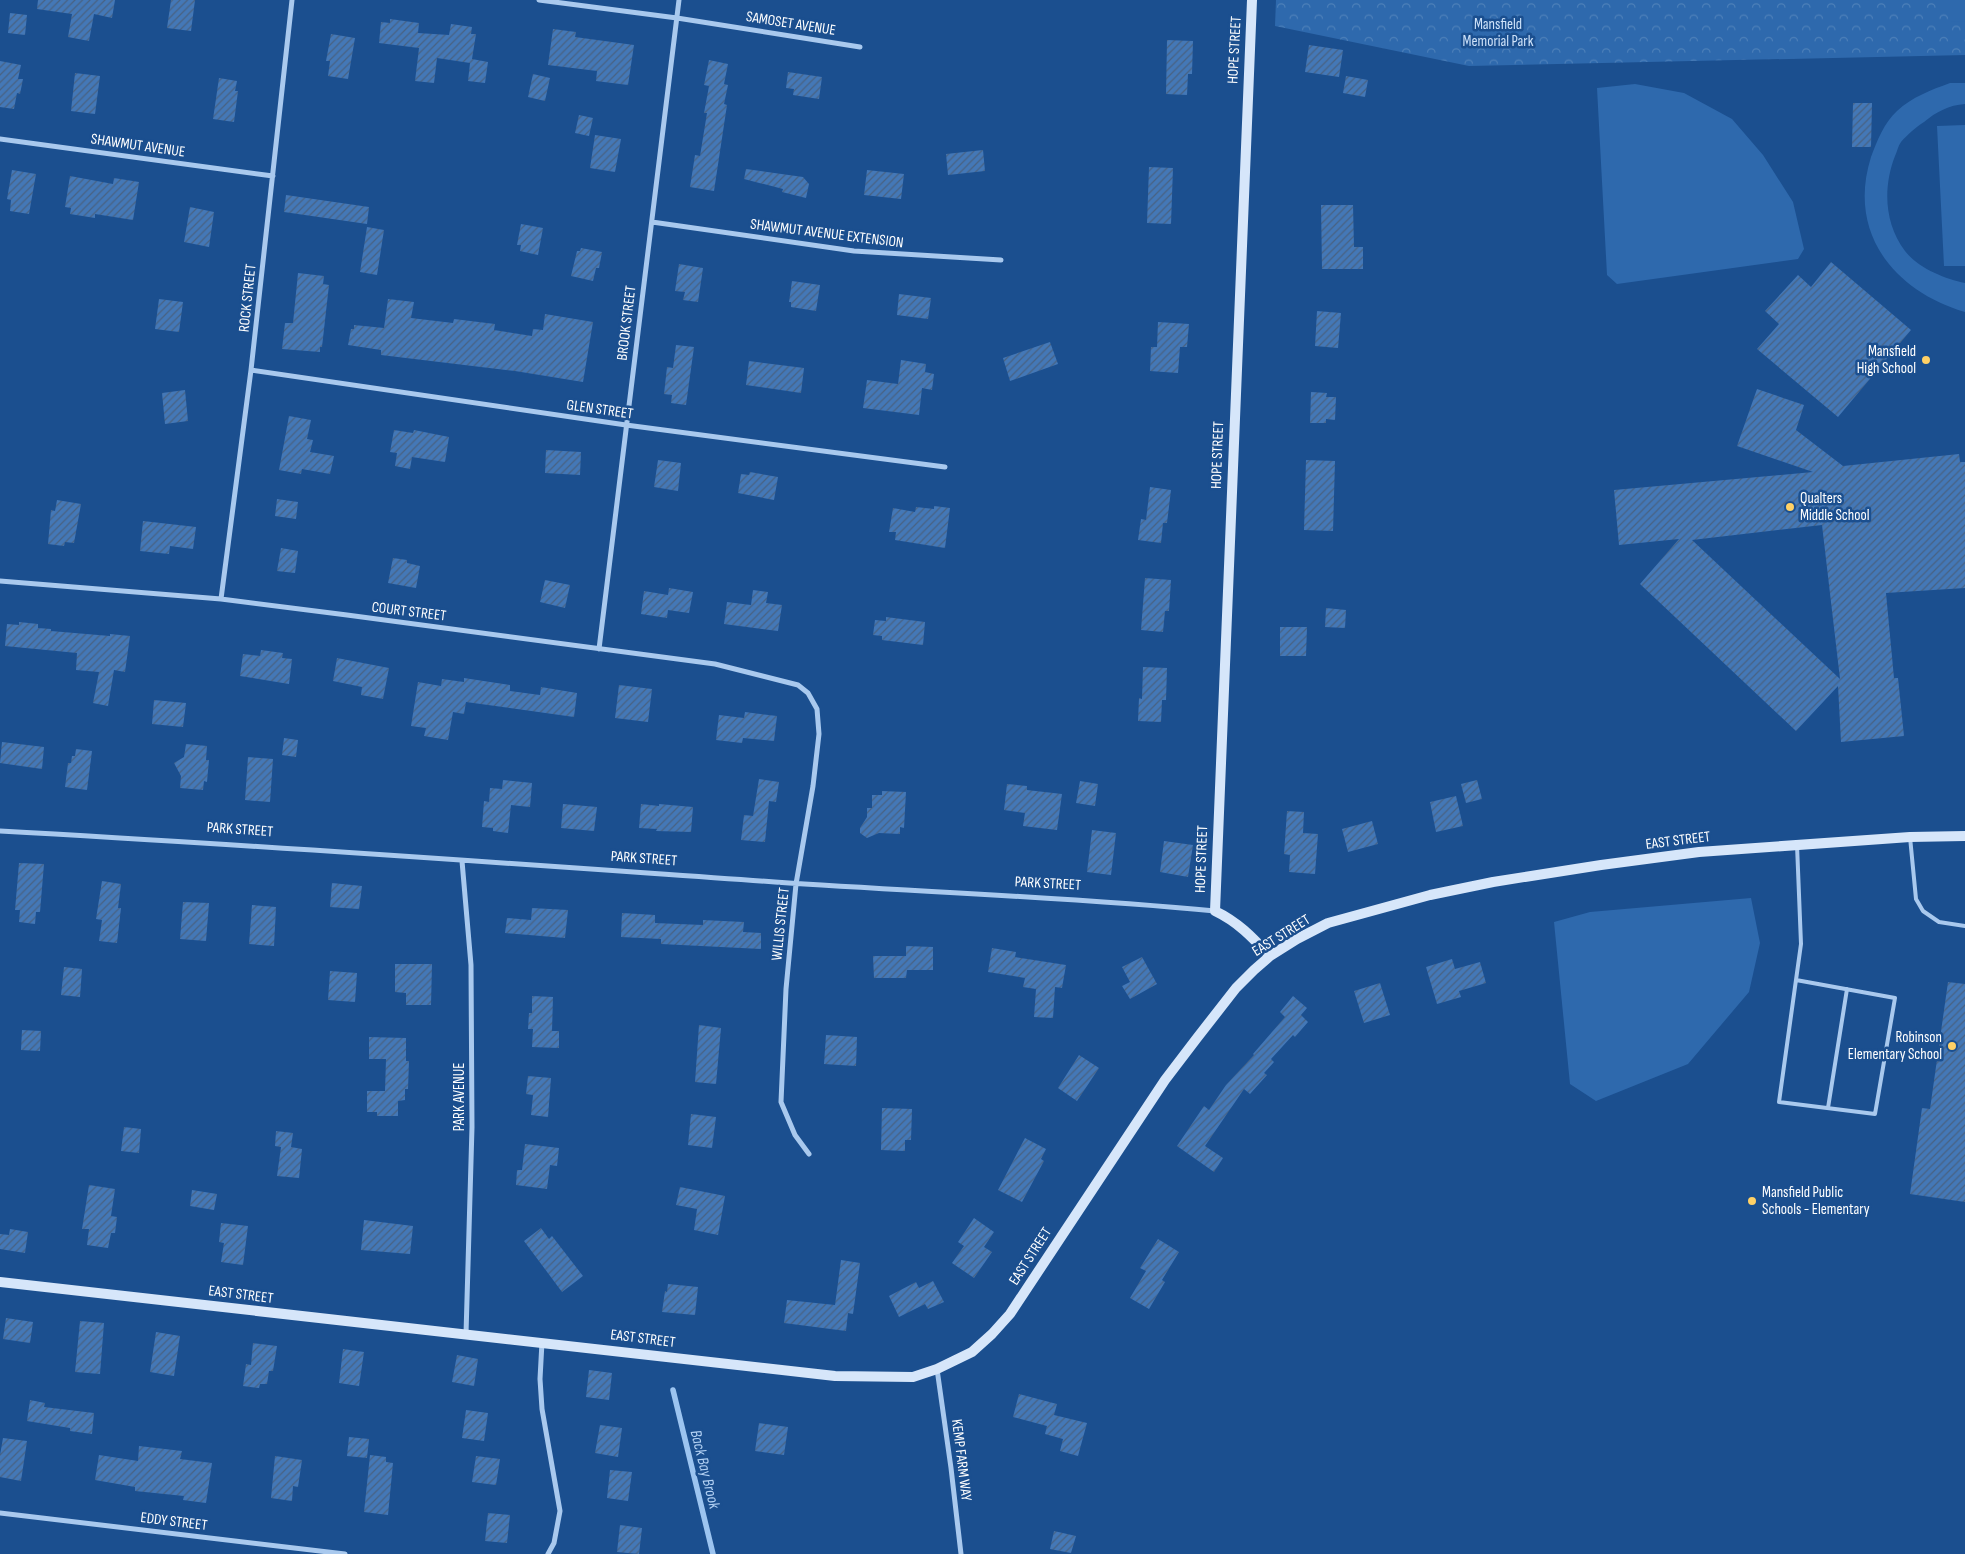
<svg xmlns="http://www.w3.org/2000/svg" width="1965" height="1554" viewBox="0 0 1965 1554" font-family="'Sofia Sans Condensed',sans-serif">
	<defs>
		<pattern id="park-crowns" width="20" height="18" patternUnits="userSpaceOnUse" patternTransform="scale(1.25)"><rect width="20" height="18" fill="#2e69ad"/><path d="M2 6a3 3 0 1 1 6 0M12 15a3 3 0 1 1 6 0" fill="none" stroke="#4d80b9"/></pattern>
		<pattern id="building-hatch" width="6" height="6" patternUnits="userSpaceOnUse" patternTransform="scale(1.25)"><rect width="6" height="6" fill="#4478b7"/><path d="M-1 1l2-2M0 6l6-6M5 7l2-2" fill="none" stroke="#486282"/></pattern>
	</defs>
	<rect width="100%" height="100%" fill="#1b4f8f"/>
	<!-- park -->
	<path fill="url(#park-crowns)" d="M1276,0H1965V55L1469,66L1275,26Z"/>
	<!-- pitch -->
	<path fill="#2e69ad" d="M1951,0H1965V22L1951,21Z
		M1950,83H1965V104C1949,105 1936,112 1924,122C1916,127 1907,135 1901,142C1898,146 1897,152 1895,156C1883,187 1884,223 1905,251C1918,268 1945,279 1965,283V312C1894,291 1847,233 1871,157C1877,141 1884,123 1897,111C1912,97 1931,90 1950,83Z
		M1635,84L1684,93L1732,119L1763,155L1793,202L1804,249L1798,259L1617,284L1607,275L1597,88Z
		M1965,125V266H1944L1937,126Z
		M1751,898L1760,943L1749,992L1688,1064L1596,1101L1570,1084L1554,922L1590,912Z"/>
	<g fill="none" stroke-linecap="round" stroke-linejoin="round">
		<!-- stream -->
		<path stroke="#9cc4f0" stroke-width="5.5" d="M673,1390L713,1554"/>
	</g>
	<!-- building -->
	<path fill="url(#building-hatch)" fill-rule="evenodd" d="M38,0H115L112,18L94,14L89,41L68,37L72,14L37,9Z
		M171,0H195L191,31L167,28Z
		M10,13L27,15L25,35L8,33Z
		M390,19L419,23L418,33L449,35L451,24L472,27L471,34H476L472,59L488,62L485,83L468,81L470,63L437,58L434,83L415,81L419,48L379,43L381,22L390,23Z
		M553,29L576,32L575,37L634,45L628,85L596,81L597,71L548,65Z
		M331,34L355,38L348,79L328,76L330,61H326Z
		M1167,40L1193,41L1192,74H1188L1187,95L1166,94Z
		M1309,45L1343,50L1339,77L1305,72Z
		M709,60L728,64L724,84L728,85L724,104L727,105L714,191L690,187L695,155L700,156L707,113H704L709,86L704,85Z
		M0,61L21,65L18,79H23L20,94L17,93L14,109L0,107Z
		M788,72L822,77L819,99L793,95L794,89L786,88Z
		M75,73L100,76L95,114L71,111Z
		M533,74L550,78L545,101L528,97Z
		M1346,76L1368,80L1365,97L1343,93Z
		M219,78L237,81L235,91H238L234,122L213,119Z
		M1853,103H1872L1871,147H1852Z
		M579,115L593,118L589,136L575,133Z
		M595,135L621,139L615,172L590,168Z
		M983,150L985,171L948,175L946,154Z
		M1149,167L1173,168L1171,224L1147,223Z
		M746,169L803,177L809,184L806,198L782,192L783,189L744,179Z
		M12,170L36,174L29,214L10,211L11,200L7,199Z
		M867,170L904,174L901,199L864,195Z
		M70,176L113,184L114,178L139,182L133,220L95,214V218L70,214L71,208L65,207Z
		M286,195L369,207L367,224L284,212Z
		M1321,205H1353L1354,247H1363V269H1322Z
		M190,207L214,212L209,247L184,242Z
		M521,224L543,228L538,255L520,251L521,245H517Z
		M367,227L384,230L377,275L360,272Z
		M581,248L602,252L599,268H596L593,281L571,276L577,251H580Z
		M1831,262L1911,330L1838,417L1757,349L1779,324L1765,311L1798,275L1811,287Z
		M679,264L703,268L698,302L683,300L685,292L675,291Z
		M298,273L324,276L323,284L329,285L322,347H320V352L282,349L285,323H293Z
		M792,281L820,285L816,311L791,307V302H789Z
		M899,294L931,298L928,319L897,315Z
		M159,299L183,302L179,332L155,329Z
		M388,299L414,302L411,318L453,323L454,319L495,324L494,330L532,336L533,329L543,330L545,314L593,322L583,382L515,371L381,355V350L348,345L351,329H354V325L384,328Z
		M1317,311L1341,313L1338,348L1315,346Z
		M1158,322L1189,324L1187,347H1180L1178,373L1150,371L1151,347H1157Z
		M1050,342L1058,364L1010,381L1003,358Z
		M676,345L694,347L686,405L671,403L672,395L664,394L667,367L673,368Z
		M901,360L926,364L925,372L934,374L932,390L922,388L919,415L863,408L867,380L898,384Z
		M749,361L804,368L801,393L746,385Z
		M1757,389L1804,405L1796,430L1843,466L1959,454L1960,462H1965V588L1886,593L1894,678H1898L1904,736L1841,742L1838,686L1796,731L1640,584L1679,539L1619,545L1614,490L1813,472L1737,446ZM1822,525L1840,679L1692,540Z
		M185,390L188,421L165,424L162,393Z
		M1311,392L1327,393L1326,397H1336L1335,420L1326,419V423H1310Z
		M289,416L311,420L307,439L313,440L310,452L334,456L330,474L302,469L301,474L279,470Z
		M394,430L413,433L414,430L449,437L445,462L412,457L410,469L395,466L397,453L390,452Z
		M546,450L581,452L580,475L545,473Z
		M658,460L681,463L678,491L654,487Z
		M1306,460L1335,461L1333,531L1304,530Z
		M750,472L778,477L774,500L738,493L741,474L749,475Z
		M1150,487L1171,490L1167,523H1163L1161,543L1138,540L1141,519L1146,520Z
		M277,499L298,502L296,519L275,516Z
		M57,500L81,504L74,543L65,542L64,546L48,544L51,510L55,511Z
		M934,506L950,508L945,548L895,540L896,532H889L893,508L915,512L916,507L934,509Z
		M143,521L196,527L193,549L170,546L169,554L140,551Z
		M281,548L298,551L295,573L277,571Z
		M393,558L407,560V563L420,566L416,588L388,583Z
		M1145,578L1171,580L1169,611H1165L1163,632L1141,630Z
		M545,580L570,585L565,608L540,602Z
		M669,588L693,592L689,613L668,610L667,618L641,614L644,591L668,595Z
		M753,590L768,592L766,603L782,605L778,631L724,624L727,602L751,605Z
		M1326,608L1346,610L1345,628L1325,627Z
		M886,617L925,622L923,645L882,640V636L873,635L875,620L886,621Z
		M19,622L38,624V628L51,629V631L110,636V634L130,636L125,672L114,670L108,706L93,703L99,672L76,670L77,653L5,646L7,624L19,625Z
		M1280,627H1307L1306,656H1280Z
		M261,650L283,653L282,658L292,659L289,684L240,676L243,654L260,656Z
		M337,658L389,668L383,699L361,695L362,687L333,681Z
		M1143,667L1167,668L1166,700H1162L1161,722L1138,721L1139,698L1142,699Z
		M464,678L510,685V691L540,695L541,687L577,693L574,717L466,702L464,714L453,712L448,740L424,736L426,728L411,726L418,682L441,686L442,679L464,682Z
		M619,685L652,689L648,722L615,718Z
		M154,700L186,703L183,727L152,724Z
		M745,712L777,716L774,741L743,738L742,743L716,740L719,715L744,718Z
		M284,738L298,740L296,757L282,755Z
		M2,742L44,747L42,769L0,763Z
		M186,744L207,746L206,760H209L207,782L204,781L203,790L180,788L181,776L174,763L184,757Z
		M76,749L92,751L87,790L65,787L68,763H71L72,756H75Z
		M248,757L273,759L270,802L245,800Z
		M759,779L779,782L776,802L769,801L765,842L741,840L744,815L753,816Z
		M503,780L532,783L530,807L511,805L508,833L493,831V828L482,827L484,801L489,802L490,788L502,789Z
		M1477,780L1482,799L1466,803L1461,784Z
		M1080,781L1098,784L1095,806L1076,803Z
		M1007,784L1027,786V790L1062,794L1057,830L1023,826L1025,813L1004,810Z
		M882,791L906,792L904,828L900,827V834L879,833L867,838L860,833V828L867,817V808H872V795H882Z
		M1456,796L1463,826L1436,832L1430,802Z
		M563,804L597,807L594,831L561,828Z
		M641,804L659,806V804L693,807L691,832L656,831L657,829L639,828Z
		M1287,811L1304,812L1303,833L1318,834L1315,874L1289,872L1290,855L1284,854Z
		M1372,821L1378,844L1348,852L1342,829Z
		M1092,830L1116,833L1111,875L1087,872Z
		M1164,841L1193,845L1188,877L1160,872Z
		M19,863L44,864L40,912H36L35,924L19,922L20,910H15Z
		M102,881L121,884L118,908H121L117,943L99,941L102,920L96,919Z
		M332,883L362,886L359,909L330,907Z
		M183,902L209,903L206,941L180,939Z
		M252,905L276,907L274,946L249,944Z
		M532,908L568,910L565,938L505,933L507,918L531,920Z
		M622,913L655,915V923L703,925V920L744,922L743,932L761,933V949L661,944V939L621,937Z
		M906,946L933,947V970H907L906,978H874L873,956H906Z
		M992,948L1016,952L1015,957L1066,965L1062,988L1055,987L1053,1018L1034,1017L1036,989L1023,987L1025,978L988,972Z
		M1142,957L1157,984L1130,999L1122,986L1130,982L1122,967Z
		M1452,959L1455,969L1480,962L1486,983L1459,991L1461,997L1437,1004L1426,967Z
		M395,964H432L431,1005H406V993L395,992Z
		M64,967L82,969L80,997L61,995Z
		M330,971L357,973L355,1002L328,1000Z
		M1948,982L1965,984V1202L1910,1194L1922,1108L1930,1109Z
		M1380,983L1390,1015L1364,1023L1354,991Z
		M532,996L553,997L552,1031H559V1048L532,1047L533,1029H528L529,1013H532Z
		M1293,996L1307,1008L1301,1015L1308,1022L1295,1037L1293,1035L1271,1059L1274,1062L1264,1073L1267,1075L1250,1094L1244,1089L1205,1146L1223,1158L1214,1172L1177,1146L1204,1106L1209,1110L1226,1085L1254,1055L1253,1054L1285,1017L1280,1012Z
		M699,1025L721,1028L716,1084L695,1082Z
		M22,1030L41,1031L40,1051L21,1050Z
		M826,1035L857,1037L856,1066L824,1064Z
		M369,1037L406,1038V1061H409L408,1089H405V1100L398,1101V1116H377V1112H367V1091H385L386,1059H369Z
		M1079,1055L1099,1068L1077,1101L1058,1088Z
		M528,1076L551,1078L548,1117L531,1115L533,1095L526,1094Z
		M882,1108L912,1109L911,1140H905V1151L881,1150Z
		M691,1114L716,1117L712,1148L688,1145Z
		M124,1127L141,1129L139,1153L121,1151Z
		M276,1131L293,1133L291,1147L302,1149L299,1178L277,1176L281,1147L275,1146Z
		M1025,1138L1046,1149L1041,1159L1044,1161L1022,1202L998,1190Z
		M525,1144L559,1148L557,1166L550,1165L547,1189L516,1185L517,1170H522Z
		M89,1185L115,1189L111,1216L117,1217L115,1233H111L108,1248L87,1245L89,1229H82Z
		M680,1187L725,1196L718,1235L694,1230L697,1209L676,1205Z
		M192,1190L217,1194L214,1210L190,1206Z
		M974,1218L994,1232L984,1247L992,1252L974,1278L952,1263L964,1246L958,1242Z
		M364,1220L413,1226L410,1254L361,1250Z
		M221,1223L248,1226L243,1265L221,1262L224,1243L219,1242Z
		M541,1228L549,1239L552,1236L583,1276L562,1292L524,1241Z
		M10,1229L28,1232L25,1253L0,1249V1234L9,1235Z
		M1158,1239L1179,1252L1162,1280L1165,1282L1149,1309L1130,1298L1146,1271L1140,1268Z
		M841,1260L860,1263L853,1314L848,1313L846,1331L784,1323L787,1300L835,1305Z
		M933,1281L944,1302L928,1309L925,1304L899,1317L889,1296L916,1282L919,1288Z
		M668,1284L698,1287L695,1315L662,1312L665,1291L667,1292Z
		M6,1318L33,1322L30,1343L3,1339Z
		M80,1321L104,1323L100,1374L75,1372Z
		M156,1332L180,1336L174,1376L150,1372Z
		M253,1343L277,1346L273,1371H269L267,1384H260L259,1388L243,1386L246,1364L251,1365Z
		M343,1349L364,1352L359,1386L339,1383Z
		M457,1355L478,1359L474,1386L452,1382Z
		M589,1370L612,1373L609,1400L586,1397Z
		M1019,1394L1057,1404L1054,1415L1087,1423L1078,1456L1060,1451L1063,1439L1045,1434L1047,1426L1013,1417Z
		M30,1400L45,1403L44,1407L94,1413L92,1434L70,1431V1428L27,1421Z
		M466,1410L488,1413L484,1441L462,1438Z
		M759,1423L788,1427L784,1455L755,1451Z
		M600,1425L622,1428L618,1457L595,1453Z
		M349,1437L369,1439L367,1458L347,1456Z
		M3,1438L27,1441L21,1481L0,1477V1455Z
		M139,1446L182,1451L180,1459L212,1463L206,1503L183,1500L184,1496L135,1491V1487L95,1480L99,1455L138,1461Z
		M370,1455L386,1457V1462L393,1463L388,1515L364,1512Z
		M275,1456L302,1460L298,1487L293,1486L292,1501L271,1498Z
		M476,1456L500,1459L496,1485L472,1482Z
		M610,1470L632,1472L628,1501L607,1498Z
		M488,1513L510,1515L507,1543L485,1541Z
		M620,1525L642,1528L639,1554L617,1552Z
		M1054,1531L1076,1536L1071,1553L1050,1549Z"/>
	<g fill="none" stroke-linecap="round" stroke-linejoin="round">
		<!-- lane -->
		<path stroke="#a9c9ee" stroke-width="4" d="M1910,837L1916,899L1923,911L1939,922L1965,926
			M1796,980L1895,998L1875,1114L1779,1102L1801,944L1797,845
			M1828,1108L1847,989"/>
		<!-- street -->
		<path stroke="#a9c9ee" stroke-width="5" d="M539,0L677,18L860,47
			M0,139L273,176
			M652,222L854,251L1001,260
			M251,370L626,425L945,467
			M0,581L221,599L347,615L715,664L798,685L808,693L817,709L819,734L813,786L796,884L786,989L781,1102L795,1135L809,1154
			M221,599L251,370L292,0
			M599,649L679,0
			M0,831C259,845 517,864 775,882C922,892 1068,897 1215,911
			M462,861L471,965L472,1127L466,1334
			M542,1342L540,1379L542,1409L560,1511L554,1543L548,1554
			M937,1369L951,1468L961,1554
			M0,1513L345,1554"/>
		<!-- secondary -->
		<path stroke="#d6e6fa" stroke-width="10" d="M1252,0L1215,911C1238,922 1252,937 1270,956
			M0,1282L835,1376L913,1377L937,1369L972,1352L992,1334L1010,1314L1165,1080L1197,1038L1236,988L1254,970L1270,956L1297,939L1328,923L1430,895L1493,882L1601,865L1699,852L1910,837L1965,836"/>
	</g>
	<!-- markers -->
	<g fill="#ffd166" stroke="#1b4f8f" stroke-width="2">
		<circle cx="1926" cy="360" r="5"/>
		<circle cx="1790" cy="507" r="5"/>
		<circle cx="1952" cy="1046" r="5"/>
		<circle cx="1752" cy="1201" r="5"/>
	</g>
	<g text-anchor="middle" stroke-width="5" stroke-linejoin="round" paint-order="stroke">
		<!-- street labels -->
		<g font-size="15" fill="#fff" stroke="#1b4f8f">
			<text transform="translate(791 23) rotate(9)" y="5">SAMOSET AVENUE</text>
			<text transform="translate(1234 50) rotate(-87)" y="5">HOPE STREET</text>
			<text transform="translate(138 145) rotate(8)" y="5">SHAWMUT AVENUE</text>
			<text transform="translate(827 233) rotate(7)" y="5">SHAWMUT AVENUE EXTENSION</text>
			<text transform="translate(247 298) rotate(-84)" y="5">ROCK STREET</text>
			<text transform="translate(626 323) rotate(-83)" y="5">BROOK STREET</text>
			<text transform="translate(600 409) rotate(8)" y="5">GLEN STREET</text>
			<text transform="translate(1217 455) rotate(-88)" y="5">HOPE STREET</text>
			<text transform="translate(409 611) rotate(7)" y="5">COURT STREET</text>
			<text transform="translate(240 829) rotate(4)" y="5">PARK STREET</text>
			<text transform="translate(1678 840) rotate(-7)" y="5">EAST STREET</text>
			<text transform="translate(644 858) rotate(4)" y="5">PARK STREET</text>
			<text transform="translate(1201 859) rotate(-88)" y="5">HOPE STREET</text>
			<text transform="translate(1048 883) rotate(3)" y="5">PARK STREET</text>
			<text transform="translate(780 924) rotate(-84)" y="5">WILLIS STREET</text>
			<text transform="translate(1281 935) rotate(-32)" y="5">EAST STREET</text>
			<text transform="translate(459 1097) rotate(-90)" y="5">PARK AVENUE</text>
			<text transform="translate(1030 1256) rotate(-57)" y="5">EAST STREET</text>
			<text transform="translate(241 1294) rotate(7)" y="5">EAST STREET</text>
			<text transform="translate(643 1338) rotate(7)" y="5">EAST STREET</text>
			<text transform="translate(962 1460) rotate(83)" y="5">KEMP FARM WAY</text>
			<text transform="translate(174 1521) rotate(7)" y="5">EDDY STREET</text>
		</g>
		<!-- park labels -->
		<g font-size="15" fill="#cfe3fa" stroke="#1b4f8f">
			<text x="1498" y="29">Mansfield<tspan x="1498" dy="17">Memorial Park</tspan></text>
		</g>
		<!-- poi labels -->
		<g font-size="15" fill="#fff" stroke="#1b4f8f" text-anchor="end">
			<text x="1916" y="356">Mansfield<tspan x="1916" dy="17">High School</tspan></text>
			<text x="1800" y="503" text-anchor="start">Qualters<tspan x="1800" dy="17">Middle School</tspan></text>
			<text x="1942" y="1042">Robinson<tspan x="1942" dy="17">Elementary School</tspan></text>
			<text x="1762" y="1197" text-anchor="start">Mansfield Public<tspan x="1762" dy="17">Schools - Elementary</tspan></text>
		</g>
		<!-- water labels -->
		<g font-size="16" font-style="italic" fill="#b5d3f5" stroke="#1b4f8f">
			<text transform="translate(706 1469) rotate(76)" y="6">Back Bay Brook</text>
		</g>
	</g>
</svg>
